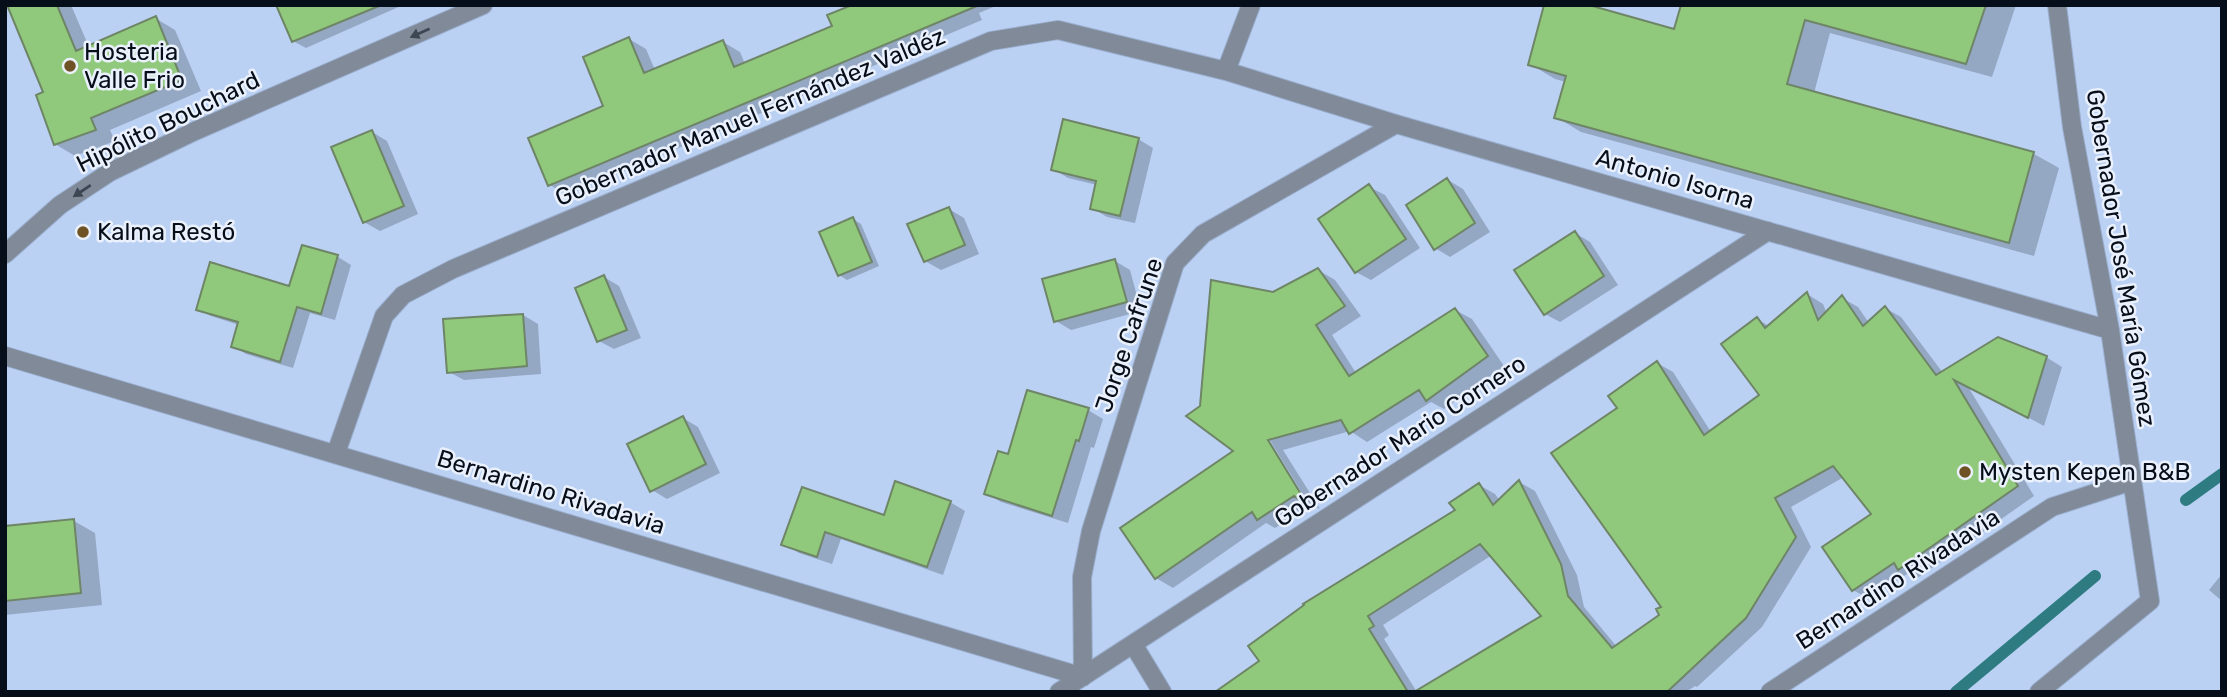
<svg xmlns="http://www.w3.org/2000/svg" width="2227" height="697" viewBox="0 0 2227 697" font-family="Rubik,sans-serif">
	<rect width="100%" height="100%" fill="#bad1f4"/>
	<!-- shadow -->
	<path fill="#0003" fill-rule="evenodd" d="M9,5H71L89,47L155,18L175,30L201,91L110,130L115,141L75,156L55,144L46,93Z
		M296,5H403L306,48L293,41Z
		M856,5H998L979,13L982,20L567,195L550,185L605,107L629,39L646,49L655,70L723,42L740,52L745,64L834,27Z
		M1683,5H2016L1992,77L1830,33L1814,93L2034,154L2059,168L2034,256L1581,132L1556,117L1566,82L1555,79L1530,64L1676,31Z
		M372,132L387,141L418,214L380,231L364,222Z
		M1138,139L1153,148L1135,223L1107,217L1092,208L1097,185L1068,178L1053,169Z
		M1448,180L1463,189L1490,232L1450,257L1435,248Z
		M1369,187L1385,195L1420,248L1371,280L1356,272Z
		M949,209L964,218L979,254L941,270L925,261Z
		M853,219L861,224L879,266L847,280L839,275Z
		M1575,233L1590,242L1618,285L1560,322L1545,314Z
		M303,247L338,257L351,265L335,320L310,313L293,368L246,354L233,346L239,325L211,316L198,309L290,288Z
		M1115,261L1130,270L1141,311L1071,330L1056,321Z
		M1318,270L1335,280L1361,316L1332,335L1356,373L1455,310L1472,319L1504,366L1444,409L1431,402L1367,442L1350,431L1283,450L1320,509L1312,505L1275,528L1266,523L1173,588L1156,578L1236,451L1202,407L1274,294ZM1265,432L1309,505H1305L1262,434Z
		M604,277L619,286L641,338L614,349L599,341Z
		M1807,294L1823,304L1827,314L1842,298L1858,307L1869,323L1885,308L1901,317L1943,373L2046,357L2062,367L2044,426L1967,385L2034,496L1916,579L1907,574L1869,599L1853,590L1873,514L1844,477L1791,507L1811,547L1762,627L1697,687L1695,686L1686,692H1218L1261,662L1457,510L1479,485L1495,494L1500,501L1519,482L1535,491L1577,575L1584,607L1617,647L1661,616L1664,607L1619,408L1657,363L1673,372L1711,432L1762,395L1757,319L1769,326ZM1492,555L1544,616L1417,692L1384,639L1389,635L1383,625Z
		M523,315L538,324L541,374L464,380L449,372Z
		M1088,410L1103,419L1094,448L1091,447L1068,523L1001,502L986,493L1009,456Z
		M683,418L698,427L720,473L667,499L652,490Z
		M803,489L885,517L950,502L965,511L943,575L841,539L832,564L799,553L784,544Z
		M74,521L95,533L102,605L5,615V528Z
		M2222,574V601L2209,590Z"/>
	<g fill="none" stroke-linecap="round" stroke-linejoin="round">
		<!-- stream -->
		<path stroke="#2e7c81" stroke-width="12" d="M2186,500L2222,474
			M1956,692L2095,576"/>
	</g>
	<!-- building -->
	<path fill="#91c97c" stroke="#6e8566" stroke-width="2" d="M7,5H57L76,51L156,16L182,80L91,118L96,130L54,145L36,95L43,92Z
		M276,5H379V6L292,42Z
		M852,5L977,6L548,186L528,138L603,106L583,57L629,37L644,73L723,40L734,67L832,26L827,15Z
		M1544,5H1589L1674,29L1681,5H1986L1966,64L1805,20L1787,84L2034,152L2009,243L1554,118L1566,76L1528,65Z
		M1063,119L1139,138L1120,216L1090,209L1096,181L1051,170Z
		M372,130L404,206L363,223L331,147Z
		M1447,178L1475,223L1434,250L1406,205Z
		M1369,184L1406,239L1355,273L1318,219Z
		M949,207L965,245L924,262L907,224Z
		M853,217L872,262L838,276L819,232Z
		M1575,231L1604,276L1544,315L1514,270Z
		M302,245L338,255L321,314L297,307L280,362L231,347L238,322L196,310L210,262L289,286Z
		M1115,259L1127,302L1054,322L1042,279Z
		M1318,268L1345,306L1316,325L1349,376L1455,308L1488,356L1426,401L1419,390L1349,434L1341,420L1268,440L1307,504L1294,496L1257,520L1252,512L1155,579L1120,528L1233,451L1186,416L1200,406L1211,280L1273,292Z
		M604,275L627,330L597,342L575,288Z
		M1807,292L1818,320L1842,295L1863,326L1885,306L1936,375L1998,337L2047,356L2028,418L1954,380L2018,486L1898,570L1894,563L1852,591L1822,547L1871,514L1833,466L1775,498L1796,537L1746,618L1667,692H1414L1541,616L1480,544L1368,616L1374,626L1369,629L1408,692H1215L1259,661L1248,646L1304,605L1303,604L1455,510L1449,503L1479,483L1493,505L1519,480L1561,564L1568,596L1612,648L1659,615L1656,609L1661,607L1551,453L1617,408L1608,396L1657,361L1704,435L1759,395L1721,344L1757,317L1765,328Z
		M523,314L527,366L447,373L443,319Z
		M1027,390L1089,408L1079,441L1076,440L1052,516L984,494L998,451L1008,454Z
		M683,416L706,464L650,492L627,444Z
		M895,481L951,501L927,567L825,532L817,557L781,545L802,487L884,515Z
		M74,519L81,593L5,601V526Z"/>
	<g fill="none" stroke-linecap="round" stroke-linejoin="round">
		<!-- minor casing -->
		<g stroke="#9aaecd" stroke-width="20">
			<path id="minor" d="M1226,71L1251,5
				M5,254L60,205L110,172L195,131L483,5
				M5,356L1083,677L1082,577L1091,531L1175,263L1203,234L1396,124
				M336,453L384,316L403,295L453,269L991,41L1058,30L1226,71L1396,124L2110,330
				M1133,644L1162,692
				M1059,692L1768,231
				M1770,692L2052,507L2132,481
				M2039,692L2150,601L2110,330L2072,127L2057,5"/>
		</g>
		<!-- minor -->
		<use href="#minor" stroke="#808a99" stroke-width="18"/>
	</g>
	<!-- one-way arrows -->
	<defs><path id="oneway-solid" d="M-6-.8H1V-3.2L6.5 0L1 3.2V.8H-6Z" transform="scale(1.75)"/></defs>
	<g fill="#3d4653">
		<use href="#oneway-solid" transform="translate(420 33) rotate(156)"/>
		<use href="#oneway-solid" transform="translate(82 191) rotate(146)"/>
	</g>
	<!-- markers -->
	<g fill="#6e5225" stroke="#eaf1fc" stroke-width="2.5">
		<circle cx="70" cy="66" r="7"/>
		<circle cx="83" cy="232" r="7"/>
		<circle cx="1965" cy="472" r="7"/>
	</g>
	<g text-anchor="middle" stroke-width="5" stroke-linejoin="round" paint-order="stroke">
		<!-- poi labels -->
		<g font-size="24" fill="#060e19" stroke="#eaf1fc" text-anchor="start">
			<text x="84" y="60">Hosteria<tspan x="84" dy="28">Valle Frio</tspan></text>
			<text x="97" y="240">Kalma Restó</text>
			<text x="1979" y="480">Mysten Kepen B&amp;B</text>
		</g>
		<!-- street labels -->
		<g font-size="24" fill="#060e19" stroke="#eaf1fc">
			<text transform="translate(750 117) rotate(-23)" y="8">Gobernador Manuel Fernández Valdéz</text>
			<text transform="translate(168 122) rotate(-26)" y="8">Hipólito Bouchard</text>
			<text transform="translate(1675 179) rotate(16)" y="8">Antonio Isorna</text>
			<text transform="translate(2121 258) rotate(81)" y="8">Gobernador José María Gómez</text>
			<text transform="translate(1129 335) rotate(-71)" y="8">Jorge Cafrune</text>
			<text transform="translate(1400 441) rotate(-33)" y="8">Gobernador Mario Cornero</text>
			<text transform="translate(551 492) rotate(17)" y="8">Bernardino Rivadavia</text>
			<text transform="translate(1898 579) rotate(-33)" y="8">Bernardino Rivadavia</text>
		</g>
	</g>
	<!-- border -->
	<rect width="2227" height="697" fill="none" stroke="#060e19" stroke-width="14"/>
</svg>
